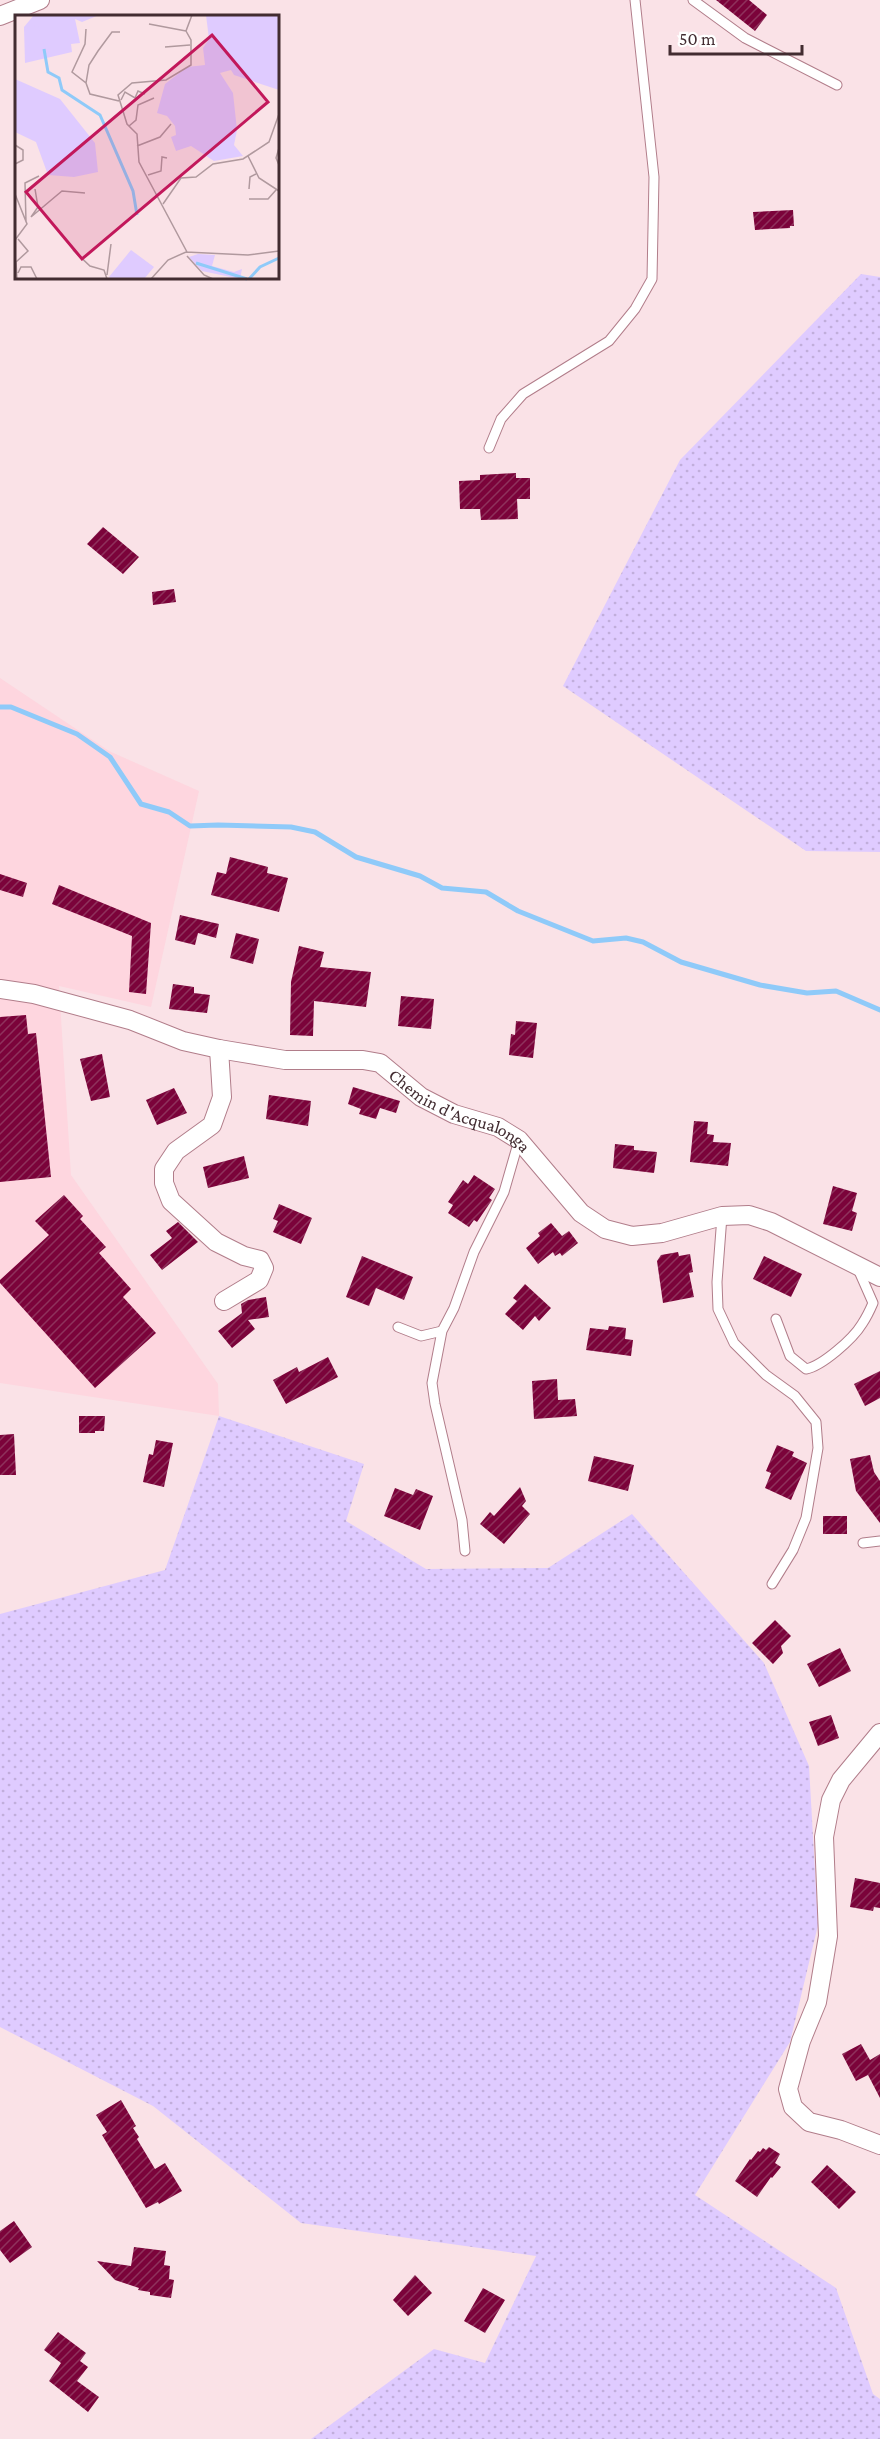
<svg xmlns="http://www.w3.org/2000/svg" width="880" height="2439" viewBox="0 0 880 2439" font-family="'Crimson Pro',serif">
	<defs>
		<pattern id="grass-dots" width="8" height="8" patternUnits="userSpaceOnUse" patternTransform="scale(1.5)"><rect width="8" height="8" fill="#dfcbff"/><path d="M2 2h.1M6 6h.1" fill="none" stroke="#c1aedb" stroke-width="1.8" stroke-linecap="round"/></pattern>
		<pattern id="building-hatch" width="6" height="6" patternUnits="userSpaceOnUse" patternTransform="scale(1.5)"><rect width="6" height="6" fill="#7b033a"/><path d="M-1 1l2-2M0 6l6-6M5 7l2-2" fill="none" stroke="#8e325c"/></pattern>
	</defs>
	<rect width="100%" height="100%" fill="#fae2e7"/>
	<!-- built -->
	<path fill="#fed6df" d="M0,678L109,751L199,791L151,1007L59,986L71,1175L218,1384L219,1416L0,1383Z"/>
	<!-- grass -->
	<path fill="url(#grass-dots)" d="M861,274L880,277V852L806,851L563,686L680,460Z
		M219,1416L364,1464L346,1521L426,1569L548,1568L632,1514L764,1663L809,1766L818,1925L790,2042L695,2195L836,2288L873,2394L880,2399V2439H311L434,2349L485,2363L536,2256L301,2223L153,2106L0,2027V1614L165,1570Z"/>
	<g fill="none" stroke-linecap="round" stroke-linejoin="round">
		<!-- stream -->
		<path stroke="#8fcaf9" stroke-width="5" d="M0,707H11L77,734L110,757L141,804L169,812L190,826L218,825L291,827L315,832L356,857L420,876L442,888L486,892L518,911L593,941L626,938L643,942L681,962L760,985L807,993L836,991L880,1010"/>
	</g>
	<!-- building -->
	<path fill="url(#building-hatch)" d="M716,0H749L767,15L755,31Z
		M793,210L794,226H790V228L755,230L753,212Z
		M516,473V478H530V499H517L518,519L481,520L480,509H460L459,481L480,480V475Z
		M103,527L139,557L123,574L87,544Z
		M174,589L176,602L153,605L152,592Z
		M230,857L268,867L267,873L288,878L279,912L211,895L217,872L226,874Z
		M0,874L27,883L23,897L0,890Z
		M59,885L151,923L146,994L129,992L132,936L52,904Z
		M180,915L219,924L216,938L198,933L195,945L175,940Z
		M236,933L259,939L253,964L230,958Z
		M299,946L324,952L320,967L371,972L366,1007L314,1001L313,1036L290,1035L291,982Z
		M173,984L194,987V993L210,995L207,1013L169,1009Z
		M401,996L434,999L431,1029L398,1026Z
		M26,1015L28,1034L36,1033L51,1177L0,1182V1017Z
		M516,1021L537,1023L533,1058L509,1055L511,1034L515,1035Z
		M102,1054L110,1097L91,1101L80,1059Z
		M353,1087L400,1101L396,1113L380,1108L376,1119L359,1114L361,1109L348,1104Z
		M174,1088L187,1113L157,1125L146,1100Z
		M269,1095L311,1101L308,1126L266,1119Z
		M694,1121L708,1122L707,1134L714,1135L713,1142L731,1143L728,1166L690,1162Z
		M615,1144L634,1146V1150L657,1152L654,1173L613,1168Z
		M244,1156L249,1178L208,1188L203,1167Z
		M474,1175L495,1189L489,1198L492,1200L477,1222L474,1220L469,1227L448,1213L453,1205L448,1202L463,1180L468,1184Z
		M833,1186L857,1193L852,1211L857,1213L852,1231L823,1224Z
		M64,1195L83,1216L80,1219L106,1247L99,1253L131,1289L123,1297L156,1333L95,1388L0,1283V1280L49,1235L35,1221Z
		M279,1204L312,1218L301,1244L273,1232L278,1221L273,1219Z
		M178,1222L198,1242L162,1270L150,1255L172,1238L166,1231Z
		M551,1223L562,1236L569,1231L578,1243L562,1256L560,1253L555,1256L553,1252L538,1264L526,1248L540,1236L538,1233Z
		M678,1252L679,1256L690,1254L693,1272L689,1273L694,1297L663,1303L657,1261L661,1255Z
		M362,1256L413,1277L404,1300L376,1288L369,1306L346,1297Z
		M764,1256L802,1274L791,1297L753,1279Z
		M525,1284L551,1308L539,1321L535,1316L523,1330L505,1314L517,1301L513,1298Z
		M266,1297L269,1317L248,1320L255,1329L232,1348L218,1331L242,1313L241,1304L248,1300Z
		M609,1326L626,1328L625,1339L633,1340L631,1356L586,1350L590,1328L608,1330Z
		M328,1357L338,1377L286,1404L273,1380L297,1367L299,1372Z
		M880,1371V1398L865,1406L854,1384Z
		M557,1379L558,1400L575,1399L577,1416L534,1419L532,1381Z
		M79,1416H105L104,1431H95V1433H79Z
		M14,1434L16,1475H0V1435Z
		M156,1440L173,1443L164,1487L143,1482L149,1454L153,1455Z
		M777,1445L794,1452L792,1456L807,1463L791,1500L765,1488L771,1473L766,1471Z
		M870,1455L874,1472L880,1481V1523L856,1491L850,1459Z
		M594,1456L634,1465L628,1491L588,1481Z
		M520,1487L526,1501L522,1506L530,1514L504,1544L480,1524L490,1512L494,1516Z
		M395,1488L413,1495L416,1489L433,1496L420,1530L384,1516Z
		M823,1516H847V1534H823Z
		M775,1620L791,1636L781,1646L783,1653L773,1664L752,1643Z
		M840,1648L851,1671L819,1687L807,1664Z
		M831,1715L839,1738L818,1746L809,1722Z
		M855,1878L880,1883V1908L874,1907L873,1911L850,1907Z
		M861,2044L870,2060L880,2054V2098L868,2075L856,2081L842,2054Z
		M121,2100L136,2126L133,2128L139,2137L137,2139L155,2169L165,2163L182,2191L159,2204L158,2202L146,2208L102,2135L107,2132L96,2115Z
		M769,2147L780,2154L775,2163L781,2167L772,2178L771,2177L757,2197L735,2181L750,2159L751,2160L758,2151L760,2152L763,2148L766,2150Z
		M827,2165L856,2192L839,2209L811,2182Z
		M14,2221L32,2247L10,2263L0,2250V2231Z
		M134,2247L166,2251L164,2265L170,2266L169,2279L174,2280L171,2298L150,2295V2292L138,2290L139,2288L115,2280L97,2261L131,2266Z
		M415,2275L432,2293L408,2316L393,2300Z
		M483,2288L505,2300L485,2333L464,2321Z
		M58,2332L86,2353L80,2361L88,2367L77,2381L99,2397L88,2412L49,2381L61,2363L44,2350Z"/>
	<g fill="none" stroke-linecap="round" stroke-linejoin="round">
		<!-- service casing -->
		<g stroke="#b17d8a" stroke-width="11">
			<path id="service" d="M693,0L745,38L837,85
				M489,448L501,419L523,394L609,341L635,309L652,279L654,177L635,0
				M722,1216L717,1282L718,1309L734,1343L766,1375L795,1396L816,1422L818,1448L806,1518L793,1550L772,1584
				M776,1319L790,1356L806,1369C822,1366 853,1339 862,1324C866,1318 870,1310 873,1303L858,1269
				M398,1327L421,1336L442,1331
				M863,1543L880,1541
				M465,1551L462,1520L435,1404L432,1383L442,1331L454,1308L474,1252L504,1192L519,1140"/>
		</g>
		<!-- minor casing -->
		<g stroke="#b17d8a" stroke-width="20">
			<g id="minor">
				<path d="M0,16L40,0"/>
				<path id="s1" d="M0,989L34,994L130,1020L183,1041L219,1049L285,1060H363L380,1063L421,1097L454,1114L498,1127L519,1140L581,1213L605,1229L632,1236L662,1233L722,1216L749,1215L771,1222L880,1277"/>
				<path d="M219,1049L222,1097L212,1125L176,1151L164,1169V1183L171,1201L216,1242L244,1256L260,1260L264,1268L259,1280L224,1301"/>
				<path d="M880,1733L841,1780L831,1800L824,1837L828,1936L817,2002L801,2041L788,2089L793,2107L809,2122L841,2130L880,2145"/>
			</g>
		</g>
		<!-- service -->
		<use href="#service" stroke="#fff" stroke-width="9"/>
		<!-- minor -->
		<use href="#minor" stroke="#fff" stroke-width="18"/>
	</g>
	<g text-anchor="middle" stroke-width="6" stroke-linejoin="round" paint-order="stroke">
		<!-- street labels -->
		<g font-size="18" fill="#422c31" stroke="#fff">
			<text dy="6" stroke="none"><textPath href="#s1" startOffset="484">Chemin d'Acqualonga</textPath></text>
		</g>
	</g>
	<!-- overview -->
	<g transform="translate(15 15)">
		<rect width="264" height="264" fill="#fae2e7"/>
		<path d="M19,0H84L67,7L60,4L65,28L56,29L57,37L10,48L9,12ZM191,0H264V75L219,60L216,55L205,58L218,78L222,115L219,130L228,141L199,146L176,131L161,136L156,122L161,120L160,111L152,101L142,98L150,69L172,52L190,50L188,33L194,24ZM0,64L45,84L80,128L83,157L59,162L33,160L21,127L0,117Z" fill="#dfcbff"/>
		<path d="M183,239L200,240L197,251L219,257L227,254L225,264L187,256L174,242Z" fill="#dfcbff"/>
		<path d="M23,10L30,34L16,38L9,14ZM116,235L139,252L129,264H97L94,262Z" fill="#dfcbff"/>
		<path fill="none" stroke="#8fcaf9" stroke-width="3" d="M29,34L33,57L44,63L47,75L85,100L118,176L122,200M181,248L232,264M234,264L245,252L264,243"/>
		<path fill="none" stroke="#b0999e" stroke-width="1.5" d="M134,9L171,16M71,14L70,29L57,57L71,68L75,79L104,86M150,32L175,30M71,68L74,50L83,36L97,17H105M106,85L110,77L120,83L123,76L130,79M114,111L121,105L123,90L139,83M0,130L8,135V145L0,149M122,131L145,122L156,109M264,133L261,143L264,150M233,141L244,163L264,176M133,160L146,156L147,142L152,143M234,174L235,162L241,159M0,179L12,209L0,225M234,184H253L261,175M148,189L166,163L181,162L198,149L228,144L254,127L264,99M16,202L47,176L70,178M16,202L23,192L20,174M11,207L10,168L24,161M58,235L75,251L89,255L92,264M172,237L124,147L122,119L112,109L103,80L117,68L151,65L176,50V25L171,16L177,0M172,241L189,260L198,264M3,258L6,252H16L22,264M92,260L96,229M2,264L1,247L13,236L3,224M136,264L153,245L171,237L233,240L264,236"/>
		<path fill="#c2185b" fill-opacity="0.15" stroke="#c2185b" stroke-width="3" d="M197,20L253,87L67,244L11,177Z"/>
		<rect width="264" height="264" fill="none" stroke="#422c31" stroke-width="3"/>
	</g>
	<!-- scale -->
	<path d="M670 45v9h132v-9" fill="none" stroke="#422c31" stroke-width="3"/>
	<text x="679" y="45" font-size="18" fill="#422c31" stroke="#ffffff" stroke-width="4.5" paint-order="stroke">50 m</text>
</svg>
